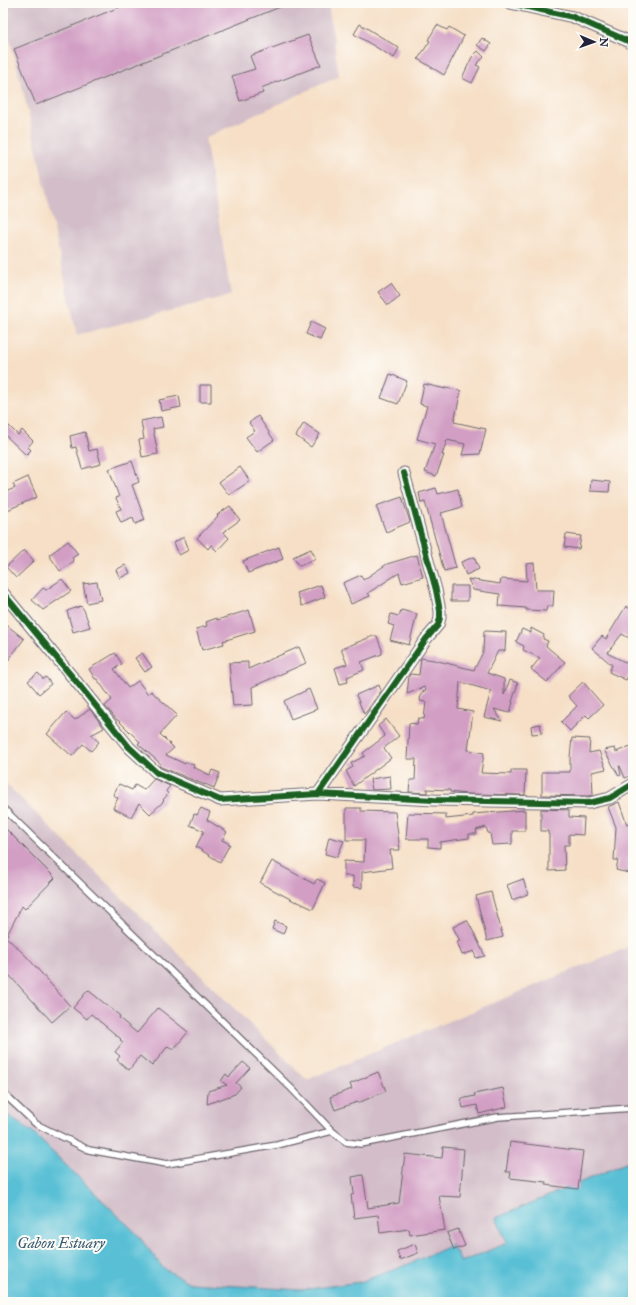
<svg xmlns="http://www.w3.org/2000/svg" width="636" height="1305" viewBox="0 0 636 1305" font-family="'IM FELL Great Primer',serif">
	<rect width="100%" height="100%" fill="#fdfcf7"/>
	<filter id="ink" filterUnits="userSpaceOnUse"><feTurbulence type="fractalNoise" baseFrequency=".025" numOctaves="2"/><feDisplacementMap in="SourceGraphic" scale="8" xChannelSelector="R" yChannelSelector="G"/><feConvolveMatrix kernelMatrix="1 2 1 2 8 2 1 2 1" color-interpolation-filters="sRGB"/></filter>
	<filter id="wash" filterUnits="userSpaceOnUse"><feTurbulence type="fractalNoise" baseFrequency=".012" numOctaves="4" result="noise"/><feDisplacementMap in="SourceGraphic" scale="16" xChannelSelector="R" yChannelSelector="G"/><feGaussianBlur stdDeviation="0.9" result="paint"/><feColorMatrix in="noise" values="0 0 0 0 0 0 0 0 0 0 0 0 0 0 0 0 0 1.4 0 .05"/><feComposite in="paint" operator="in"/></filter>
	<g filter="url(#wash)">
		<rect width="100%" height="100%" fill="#f6dfc6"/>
		<!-- industrial -->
		<path fill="#d2bdc8" d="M3,3H328L339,76L205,138L231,295L77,335L29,115L3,12Z
			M3,781L307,1080L633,945V1160L497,1218L507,1243L460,1262L404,1266L360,1282L301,1290L190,1283L163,1268L137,1234L33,1133L3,1112Z"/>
		<!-- water -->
		<path fill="#58bfd5" stroke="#3d7088" d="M3,1112L33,1133L137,1234L163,1268L190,1283L301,1290L360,1282L404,1266L452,1245L461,1262L507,1243L496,1218L633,1160V1302H3Z"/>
		<g id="blocks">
			<!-- building -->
			<path fill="#d29ec4" d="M130,3H290L36,105L14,49Z
				M360,24L399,48L394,58L354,34Z
				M437,25L447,30L449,27L464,36L444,75L418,59L430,41L428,40Z
				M308,35L321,65L261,88L263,93L240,101L232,76L255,69L250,56Z
				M482,38L491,44L486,51L477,45Z
				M478,51L484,57L476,65L480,67L472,83L462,78L472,57Z
				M391,283L400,296L388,305L378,292Z
				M311,322L325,329L320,340L306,334Z
				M390,374L407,381L398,404L381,398Z
				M424,384L446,389V387L461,391L454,422L486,429L480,454L462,455L465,444L447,440L442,455H444L436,476L425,472L435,444L417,439L427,406L420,404Z
				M200,385H211V402H200Z
				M179,396L181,407L161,411L159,400Z
				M258,416L274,440L257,452L246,437L255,431L249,423Z
				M161,417L163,427L153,429L158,454L142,457L139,440L144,439L141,421Z
				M3,420L18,435L22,430L33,441L28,447L31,450L26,455L3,433Z
				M304,423L320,434L311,447L296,436Z
				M85,432L89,451L97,449L101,464L82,469L76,447L72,448L70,436Z
				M132,461L139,482L132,485L145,520L135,524L133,518L121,523L116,511L121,509L116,498L119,497L109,469Z
				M240,467L250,481L229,495L219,482Z
				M28,477L37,497L3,512V493L15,488L13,484Z
				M591,480L610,482L609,492L590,491Z
				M436,488L438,494L458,489L462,507L441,513L456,568L444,571L425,502L421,503L419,493Z
				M402,497L410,522L386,532L376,506Z
				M230,506L240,520L223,532L229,538L217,551L211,545L208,549L197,538L218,516L217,515Z
				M566,534L581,536L579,549L564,547Z
				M184,537L189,550L179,555L174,542Z
				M68,541L78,554L72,558L74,561L60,571L49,555Z
				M279,547L283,559L248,573L243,561Z
				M311,549L316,559L299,566L293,557Z
				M24,550L34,561L16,578L6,567Z
				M417,555L423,577L402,583L399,573L368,593L370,596L351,604L343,583L361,575L363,580L387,564Z
				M474,557L479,569L466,575L461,562Z
				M534,563L536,590H554L553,606H547L546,611L526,610V608L499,606L500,594L473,590L468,579L500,584L501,579L527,581L526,564Z
				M125,565L130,573L120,578L116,570Z
				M62,579L71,591L43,610L32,600L43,588L46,590Z
				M97,582L101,600L87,603L83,584Z
				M321,585L325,597L302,606L297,593Z
				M451,586H468V601H451Z
				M81,606L84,610L90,627L73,632L67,611Z
				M626,606L633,611V632L629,638L622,634L607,653L633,666L626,680L609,672L612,665L592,648L602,636L606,639Z
				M249,610L255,631L223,641L224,644L202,650L196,629L207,626L206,622L217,618V620Z
				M401,610L417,614L409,645L390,640L394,626L388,624L391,614L399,616Z
				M3,622L24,639L3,667Z
				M531,628L544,635L543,639L548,641L546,646L565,662L547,682L531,669L540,658L523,650L524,646L516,642L522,629L531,633Z
				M484,631L506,632L505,651H498L487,673L504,679V695L510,680L518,683L512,702H513L510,713L494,709L502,721L484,717L491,691L460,682L458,709L473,712L468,750L484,753L481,773L511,774V770H526L525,795L466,794L450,792V790L427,789V793L409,792L410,780H415L416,759H407L409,723L417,724L418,718L424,719L426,702L420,701L421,693L426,690L424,687L407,694L409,676L410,674L419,675L421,658L434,660L474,670L483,652Z
				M373,636H377L382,650V654L361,662L364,670L347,677L348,682L340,684L335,668L347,664L341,649Z
				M299,647L306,663L252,687L253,705L233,706L229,663L248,662V669Z
				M115,653L122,664L114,669L128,688L138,681L148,694L151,691L177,715L160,734L174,748L166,755L185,764L186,762L194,765L193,767L210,775L212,770L220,773L214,788L205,784V785L161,767L159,766L161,764L138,744L140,742L118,720H117L105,706L112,700L97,679H95L89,669Z
				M142,653L152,667L145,672L135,658Z
				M38,673L43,679L46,677L51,684L39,694L28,681Z
				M583,682L603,705L589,718L586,715L570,731L561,722L577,706L568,696Z
				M379,685L381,691L366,712L364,714L356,695Z
				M309,689L317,709L291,719L284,701Z
				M90,709L104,728L91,735L99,742L91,751L83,744L72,756L47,734L66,712L75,720Z
				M386,719L399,736L384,748L391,758L354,786L346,771L353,767L351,763L365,756L363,753L385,736L378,726Z
				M540,724L542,733L532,734L531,726Z
				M572,738L590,739L589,753L599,751L606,769L592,772L593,795L588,796L542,795V772H570V757Z
				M633,745V775L625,778L620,766H619L621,775L619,776L604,750L615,748L616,752Z
				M390,776L391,789L372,790L370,779Z
				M154,779L170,786L166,791L168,794L163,800L164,801L150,814L139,803L131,817L113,808L118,798L113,795L119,784L132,790L135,785L144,790Z
				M619,802L627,825L633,822V874L616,870L618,860H614L616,827L608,807Z
				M201,808L210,812L207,820L227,832L222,840L230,844L220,862L196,847L204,831L190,825L194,814L197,815Z
				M346,808H361V811L395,812L400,850H390L392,868L362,872V888L353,887V876H344V861L364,862L365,840H346Z
				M541,809L569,810V817L584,818L583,835L569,834V845H564L565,870L549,871V834H548V831H541Z
				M525,810V831H512V844L492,845L490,833H488L486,827L476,830L477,834H469V838L440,842V848L428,847V839H406L408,813L446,814V819L473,816V814Z
				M3,826L55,878L25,909L22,906L6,937L27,957L70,1006L52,1022L9,975L8,976L3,972Z
				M329,837L344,841L337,857L325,854Z
				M272,861L314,884L317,879L325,883L313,909L296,901V902L260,883Z
				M523,879L528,894L512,900L507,885Z
				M491,892L503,937L487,941L476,896Z
				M467,920L474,933L485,956L476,958L474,951L462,955L457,942L460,941L453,927Z
				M275,921L286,926L283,934L272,929Z
				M88,990L120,1016L119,1018L137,1033L158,1008L188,1032L173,1050L168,1046L152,1066L140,1056L129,1070L117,1060L120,1056L115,1052L123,1042L120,1040L121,1039L91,1014L87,1019L73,1008Z
				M243,1062L250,1068L236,1083L241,1087L235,1094L207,1104L208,1091L227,1085L221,1081L226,1074L229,1077Z
				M378,1072L386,1091L358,1103L357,1102L335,1110L330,1097L352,1089L350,1084Z
				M503,1088L507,1107L479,1114L477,1105L463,1108L461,1099L475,1096L474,1094Z
				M510,1142L583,1151L578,1189L546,1185V1182L510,1178L511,1172H506Z
				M443,1147L464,1149L460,1197L439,1196L445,1230L410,1235L409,1229L380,1233L378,1215L354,1218L351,1195L354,1194L352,1177L363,1175L368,1208L399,1203L405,1154L442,1158Z
				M458,1229L465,1246L454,1250L447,1233Z
				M415,1244L418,1253L400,1260L397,1251Z"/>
		</g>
	</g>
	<g filter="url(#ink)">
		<use href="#blocks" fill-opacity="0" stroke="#6c646c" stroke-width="1"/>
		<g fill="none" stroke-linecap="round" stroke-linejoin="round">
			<!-- lane casing -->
			<g stroke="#6c646c" stroke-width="8">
				<path id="lane" d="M3,808L292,1089L332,1131L346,1142L361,1144L498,1117L633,1108
					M3,1093L36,1124L89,1150L167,1164L277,1145L332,1131"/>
			</g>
			<!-- street casing -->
			<g stroke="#6c646c" stroke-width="13">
				<path id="street" d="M510,3L573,17L628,41L633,45
					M3,593L79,685L129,747L157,773L220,800L318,794L434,800L589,803L610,798L633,784
					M318,794L426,639L438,625L440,618V611L436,590L404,473"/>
			</g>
			<!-- lane -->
			<use href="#lane" stroke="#fff" stroke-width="5.5"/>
			<!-- street -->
			<use href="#street" stroke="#fff" stroke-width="11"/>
			<!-- cycleway casing -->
			<g stroke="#fdfcf7" stroke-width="8">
				<path id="cycleway" d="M510,3L573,17L628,41L633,45
					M3,593L79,685L129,747L157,773L220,800L318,794L434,800L589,803L610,798L633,784
					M318,794L426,639L438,625L440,618V611L436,590L404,473"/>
			</g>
			<!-- cycleway -->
			<use href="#cycleway" stroke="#1b5e20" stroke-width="6"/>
		</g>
	</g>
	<g text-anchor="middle" stroke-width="4" stroke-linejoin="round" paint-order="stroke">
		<!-- water labels -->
		<g font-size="15" font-style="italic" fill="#355971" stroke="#fdfcf7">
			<text x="61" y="1248">Gabon Estuary</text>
		</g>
	</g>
	<!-- margin -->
	<rect width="636" height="1305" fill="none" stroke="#fdfcf7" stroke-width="16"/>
	<!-- north arrow -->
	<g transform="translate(594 42) rotate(92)" stroke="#fdfcf7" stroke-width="3" paint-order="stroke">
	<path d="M0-3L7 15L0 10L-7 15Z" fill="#22223b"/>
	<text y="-6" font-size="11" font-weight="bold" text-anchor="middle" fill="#22223b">N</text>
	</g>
</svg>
